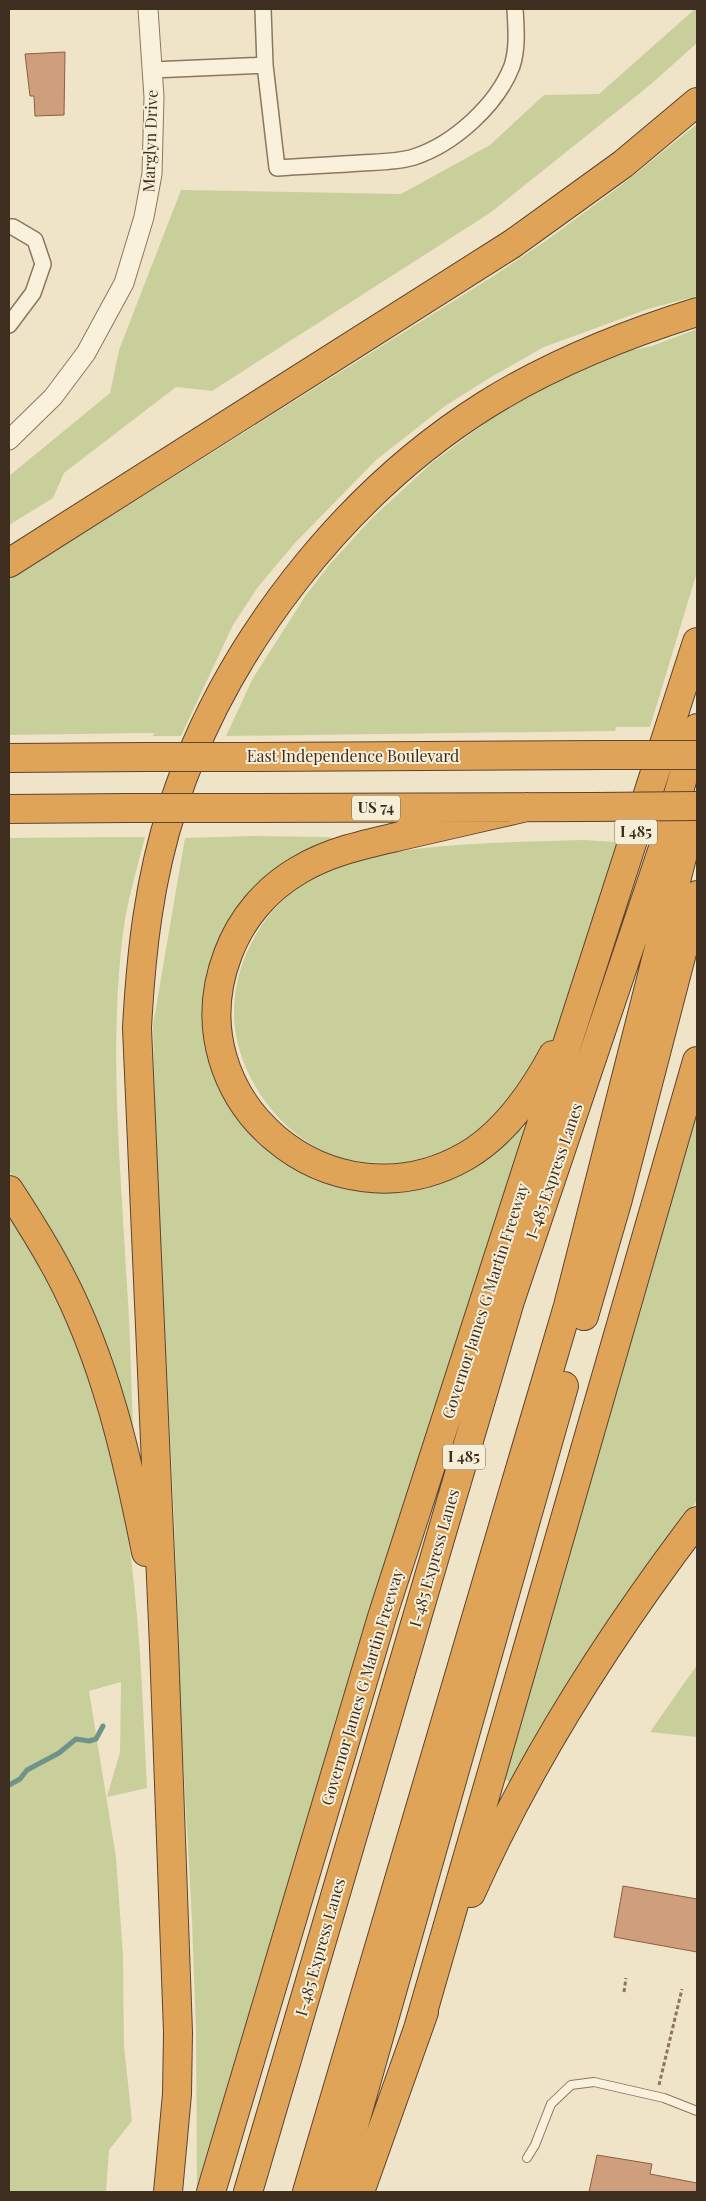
<svg xmlns="http://www.w3.org/2000/svg" width="706" height="2201" viewBox="0 0 706 2201" font-family="'Playfair Display',serif">
	<rect width="100%" height="100%" fill="#f0e4c8"/>
	<!-- green -->
	<path fill="#c9cf9b" d="M695,9H697V43L650,85L490,213L212,391L176,387L64,473L53,498L9,525V476L110,393L119,350L181,190L401,194L490,145L544,95L599,94Z
		M697,124V296L648,309L544,347L491,377L445,406L376,460L295,543L258,587L233,625L181,736H153L154,733H146L9,735V578L73,540L495,275L547,240L623,184Z
		M697,329V572L650,727H616L615,731L226,736L253,678L306,595L330,564L372,518L433,462L500,412L559,381L629,351L652,346Z
		M250,836L328,837L332,838V842L267,885L214,1023L270,1142L427,1185C472,1174 502,1150 533,1117L225,2192H197L196,2034L192,1921L181,1722L174,1515L156,1153L153,1025L185,838Z
		M117,837H145C137,869 127,901 123,933C109,1046 120,1157 126,1270C130,1323 131,1376 133,1429L110,1359L32,1205L9,1170V838Z
		M584,840L617,842C601,893 585,944 568,995C562,1016 554,1045 543,1063C535,1075 523,1086 514,1097C505,1108 496,1121 485,1131C480,1136 472,1138 466,1141C442,1153 420,1163 393,1163C373,1163 351,1162 332,1155C279,1134 236,1074 234,1017C232,943 286,877 357,857C371,854 387,853 401,851C462,842 522,842 584,840Z
		M697,1111V1501L674,1529L568,1682L510,1782L501,1778Z
		M9,1216C60,1297 100,1389 119,1484C139,1584 142,1686 147,1788L107,1797L120,1752L121,1682L89,1691L116,1857L123,1955L124,2046L132,2121L109,2150L106,2192H9Z
		M697,1665V1737L650,1732Z"/>
	<g fill="none" stroke-linecap="round" stroke-linejoin="round">
		<!-- stream -->
		<path stroke="#6f938a" stroke-width="5" d="M9,1785L20,1779L27,1770L59,1753L76,1739L89,1741L96,1739L103,1726"/>
	</g>
	<!-- building -->
	<path fill="#cf9f7d" stroke="#8d5f41" d="M65,52L64,115L35,116L34,96H30L25,54Z
		M623,1886L697,1899V1952L614,1937Z
		M597,2155L652,2164L650,2174L697,2183V2192H589Z"/>
	<g fill="none" stroke-linecap="round" stroke-linejoin="round">
		<!-- service casing -->
		<g stroke="#8d765c" stroke-width="10">
			<path id="service" d="M527,2158L535,2145L551,2104L571,2085L594,2082L664,2098L697,2111"/>
		</g>
		<!-- minor casing -->
		<g stroke="#8d765c" stroke-width="18">
			<path id="minor" d="M263,9L265,65L277,168C305,166 333,165 361,163C378,162 398,162 414,157C454,144 497,105 512,66C518,48 516,27 515,9
				M152,70L265,65
				M9,227H13L35,240L43,264L33,293L9,325"/>
		</g>
		<!-- tertiary casing -->
		<g stroke="#8d765c" stroke-width="21">
			<path id="tertiary" d="M9,440L53,397L86,353L124,283L144,217L152,174L154,97L148,9"/>
		</g>
		<!-- motorway casing -->
		<g stroke="#5b4430" stroke-width="30">
			<path id="motorway" d="M9,563L512,244L623,164L697,102
				M244,757L608,755
				M9,758L145,757
				M527,807C488,816 448,825 409,834C371,843 332,850 299,870C266,889 241,919 228,954C172,1100 332,1233 466,1156C505,1133 532,1094 553,1055
				M225,808L593,807
				M9,809L127,808
				M9,1190C26,1216 43,1243 58,1271C105,1359 127,1456 146,1552
				M584,1316L618,1199L697,895
				M471,1893C530,1760 609,1637 697,1521
				M418,2029L697,1061
				M168,2192L177,2094L178,2032L164,1647L137,1028C141,953 149,879 173,806C224,647 345,493 487,404C553,363 623,335 697,312
				M211,2192L382,1617L697,642
				M248,2192L510,1301L662,851L697,728
				M307,2192L568,1306L693,814
				M335,2192L564,1386
				M360,2192L424,2012"/>
		</g>
		<!-- path -->
		<path stroke="#8d765c" stroke-width="3" stroke-dasharray="4 2.5" stroke-linecap="butt" d="M624,1992L626,1978
			M659,2085L682,1989"/>
		<!-- service -->
		<use href="#service" stroke="#faf1dc" stroke-width="8"/>
		<!-- minor -->
		<use href="#minor" stroke="#faf1dc" stroke-width="15"/>
		<!-- tertiary -->
		<use href="#tertiary" stroke="#faf1dc" stroke-width="19"/>
		<!-- motorway -->
		<use href="#motorway" stroke="#e0a458" stroke-width="28"/>
		<!-- motorway-bridge casing -->
		<g stroke="#5b4430" stroke-width="30" stroke-linecap="butt">
			<path id="motorway-bridge" d="M608,755H697
				M145,757H244
				M593,807L697,806
				M127,808H225"/>
		</g>
		<!-- motorway-bridge -->
		<use href="#motorway-bridge" stroke="#e0a458" stroke-width="28"/>
	</g>
	<g text-anchor="middle" stroke-width="4" stroke-linejoin="round" paint-order="stroke">
		<!-- shield labels -->
		<g fill="#f7eed8" stroke="#756857" stroke-width="1">
			<rect x="352" y="795.5" width="48" height="25" rx="4"/>
			<rect x="615" y="819.5" width="42" height="25" rx="4"/>
			<rect x="443" y="1444.5" width="42" height="25" rx="4"/>
		</g>
		<g font-size="15" font-weight="bold" fill="#3d2e20">
			<text x="376" y="813">US 74</text>
			<text x="636" y="837">I 485</text>
			<text x="464" y="1462">I 485</text>
		</g>
		<!-- street labels -->
		<g font-size="16" fill="#3d2e20" stroke="#f7eed8">
			<text transform="translate(150 141) rotate(-88)" y="6">Marglyn Drive</text>
			<text x="353" y="762">East Independence Boulevard</text>
			<text transform="translate(554 1171) rotate(-71)" y="6">I-485 Express Lanes</text>
			<text transform="translate(485 1301) rotate(-72)" y="6">Governor James G Martin Freeway</text>
			<text transform="translate(434 1558) rotate(-74)" y="6">I-485 Express Lanes</text>
			<text transform="translate(362 1687) rotate(-73)" y="6">Governor James G Martin Freeway</text>
			<text transform="translate(320 1947) rotate(-74)" y="6">I-485 Express Lanes</text>
		</g>
	</g>
	<!-- border -->
	<rect width="706" height="2201" fill="none" stroke="#3d2e20" stroke-width="20"/>
</svg>
